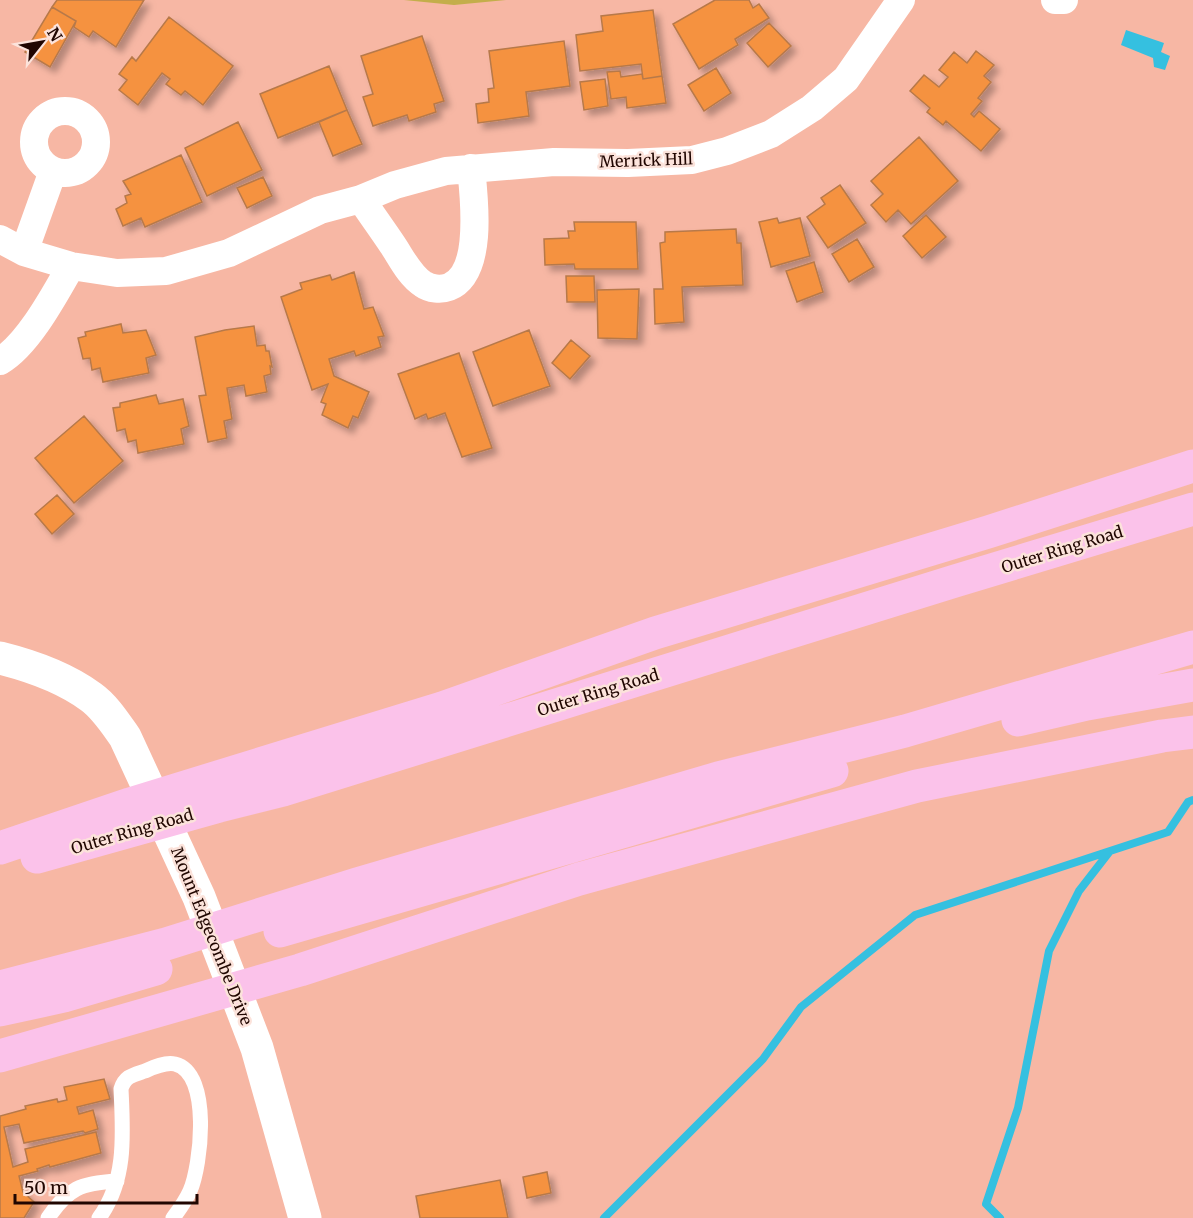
<svg xmlns="http://www.w3.org/2000/svg" width="1193" height="1218" viewBox="0 0 1193 1218" font-family="Merriweather,serif">
	<defs>
		<filter id="shadow"><feDropShadow dx="5.5" dy="5.5" stdDeviation="3" flood-color="#0004"/></filter>
	</defs>
	<rect width="100%" height="100%" fill="#f7b7a4"/>
	<!-- green -->
	<path fill="#c3ae4b" d="M404,0H506L454,5Z"/>
	<!-- water -->
	<path fill="#35c0e0" d="M1126,30L1164,43L1161,52L1170,56L1165,70L1154,67L1153,58L1121,45Z"/>
	<g fill="none" stroke-linecap="round" stroke-linejoin="round">
		<!-- stream -->
		<path stroke="#35c0e0" stroke-width="8" d="M604,1218L763,1059L801,1007L915,915L1110,851
			M1000,1218L986,1204L1018,1108L1049,951L1079,891L1110,851L1168,832L1188,802L1193,800"/>
	</g>
	<!-- building -->
	<path fill="#f5923f" stroke="#b7794a" stroke-width="1.5" filter="url(#shadow)" d="M57,0H144L116,47L93,31L89,37L74,27L76,21L52,7Z
		M715,0H749L753,8L759,4L769,18L735,39L738,45L699,69L673,24Z
		M52,7L76,21L50,67L25,52Z
		M653,10L662,76L643,79L641,64L580,71L576,35L603,31L601,16Z
		M169,17L233,66L203,105L185,91L181,95L166,84L170,79L162,73L138,105L119,90L127,80L119,74L132,57L136,61Z
		M769,23L791,46L768,67L747,43Z
		M422,36L444,101L434,104L436,112L409,121L407,115L373,126L363,97L373,94L361,56Z
		M564,41L570,86L526,92L529,116L478,123L476,104L489,102L488,89L494,88L489,51Z
		M976,51L994,65L984,76L991,82L978,98L982,101L971,114L974,117L979,111L1000,129L981,151L946,121L943,125L927,112L930,108L910,91L924,75L939,87L948,77L939,70L954,52L967,63Z
		M329,66L347,110L278,138L260,94Z
		M716,68L731,93L704,111L688,85Z
		M620,71L621,77L642,74L643,79L662,76L666,103L627,108L626,97L611,99L607,72Z
		M605,79L608,106L584,110L580,82Z
		M347,110L362,144L333,156L319,122Z
		M238,122L262,170L207,196L185,148Z
		M919,137L958,181L911,224L898,210L886,222L871,205L883,194L871,181Z
		M181,155L202,202L145,227L141,218L123,226L116,209L127,203L125,196L131,194L123,181Z
		M263,177L272,196L247,208L237,188Z
		M840,185L866,223L828,248L807,217L825,204L821,198Z
		M926,215L946,237L922,258L903,236Z
		M777,218L779,223L800,218L810,256L771,267L759,222Z
		M574,222H636L638,269H575L574,264L545,265L544,239L569,238L568,231H575Z
		M736,229L737,243H741L743,285L682,287L684,322L655,324L654,289H663L660,243L665,242V232Z
		M857,239L874,267L849,282L832,254Z
		M814,262L823,292L797,302L786,271Z
		M354,272L364,309L373,307L384,336L378,337L381,347L356,356L354,351L329,359L334,376L369,392L358,418L353,416L348,428L322,415L326,404L321,402L328,384L312,390L281,297L302,289L300,283L330,275L332,280Z
		M566,276H594L595,302H567Z
		M639,289L637,339L598,338L597,290Z
		M121,324L123,333L146,330L156,355L146,358L149,373L103,382L100,368L92,370L90,358L83,359L78,338L86,336L85,332Z
		M254,326L257,346L265,345L266,351H269L272,367L270,366L271,374L264,376L267,392L246,396L244,385L227,388L232,419L224,421L227,438L208,442L199,396L206,395L195,337L225,330Z
		M529,330L550,386L493,406L473,352Z
		M571,340L590,356L570,379L552,363Z
		M459,353L492,448L462,457L445,413L428,419L426,414L415,419L398,374Z
		M156,395L159,404L183,399L189,426L181,429L184,444L138,453L136,440L128,442L125,429L117,431L113,408L120,407V403Z
		M84,416L123,461L74,503L35,458Z
		M57,495L74,514L52,534L35,514Z
		M104,1079L110,1099L77,1107L79,1114L93,1110L98,1129L85,1133L83,1131L24,1143L19,1124L4,1127L13,1167L28,1162L25,1149L96,1132L101,1153L50,1167L49,1165L37,1169L38,1171L19,1176L23,1192L34,1202L24,1218H0V1116L26,1109L25,1106L57,1099L58,1102L67,1100L64,1087Z
		M547,1172L551,1193L527,1198L523,1177Z
		M500,1180L508,1218H420L416,1196Z"/>
	<g fill="none" stroke-linecap="round" stroke-linejoin="round">
		<!-- service -->
		<path stroke="#fff" stroke-width="15" d="M48,1218C68,1188 81,1183 117,1181
			M99,1218C127,1180 123,1133 121,1089C125,1076 133,1075 145,1071C154,1067 165,1062 175,1064C212,1073 201,1166 190,1191C186,1200 179,1210 173,1218"/>
		<!-- minor -->
		<path stroke="#fff" stroke-width="28" d="M1055,0H1064
			M34 142a31 31 0 1 1 62 0a31 31 0 1 1-62 0Z
			M361,199C371,214 382,229 392,244C401,257 409,275 423,284C430,289 441,290 449,287C484,273 474,197 471,168
			M0,239L24,252L71,266L117,273L166,271L229,253L320,210L361,199L395,185L446,171L554,162L628,163L692,160L727,151L771,134L812,108L846,79L901,0
			M24,252L53,171
			M0,361C28,345 55,294 71,266"/>
		<!-- tertiary -->
		<path stroke="#fff" stroke-width="33" d="M0,658C32,666 64,677 91,697C105,707 115,723 125,737L199,897L257,1048L305,1218"/>
		<!-- motorway -->
		<path stroke="#fbc2ea" stroke-width="33" d="M1018,720L1087,704L1193,685
			M0,848L130,804L442,708L655,633L988,532L1193,466
			M37,857L219,806L283,790L955,581L1193,509
			M280,931L832,771
			M0,987L166,944L357,884L718,778L905,731L1193,647
			M0,1010L64,996L156,969
			M0,1056L300,970L579,879L917,786L1162,736L1193,732"/>
	</g>
	<g text-anchor="middle" stroke-width="5" stroke-linejoin="round" paint-order="stroke">
		<!-- street labels -->
		<g font-size="16" fill="#200601" stroke="#fce3db">
			<text transform="translate(646 160) rotate(-2)" y="6">Merrick Hill</text>
			<text transform="translate(1062 549) rotate(-17)" y="6">Outer Ring Road</text>
			<text transform="translate(598 692) rotate(-17)" y="6">Outer Ring Road</text>
			<text transform="translate(132 831) rotate(-16)" y="6">Outer Ring Road</text>
			<text transform="translate(212 936) rotate(68)" y="6">Mount Edgecombe Drive</text>
		</g>
	</g>
	<!-- north arrow -->
	<g transform="translate(42 42) rotate(59)" stroke="#fce3db" stroke-width="4.5" paint-order="stroke">
	<path d="M0-4.5L10 22L0 15L-10 22Z" fill="#200601"/>
	<text y="-9" font-size="16" font-weight="bold" text-anchor="middle" fill="#200601">N</text>
	</g>
	<!-- scale -->
	<path d="M15 1194v9h182v-9" fill="none" stroke="#200601" stroke-width="3"/>
	<text x="24" y="1194" font-size="18" fill="#200601" stroke="#fce3db" stroke-width="4.5" paint-order="stroke">50 m</text>
</svg>
